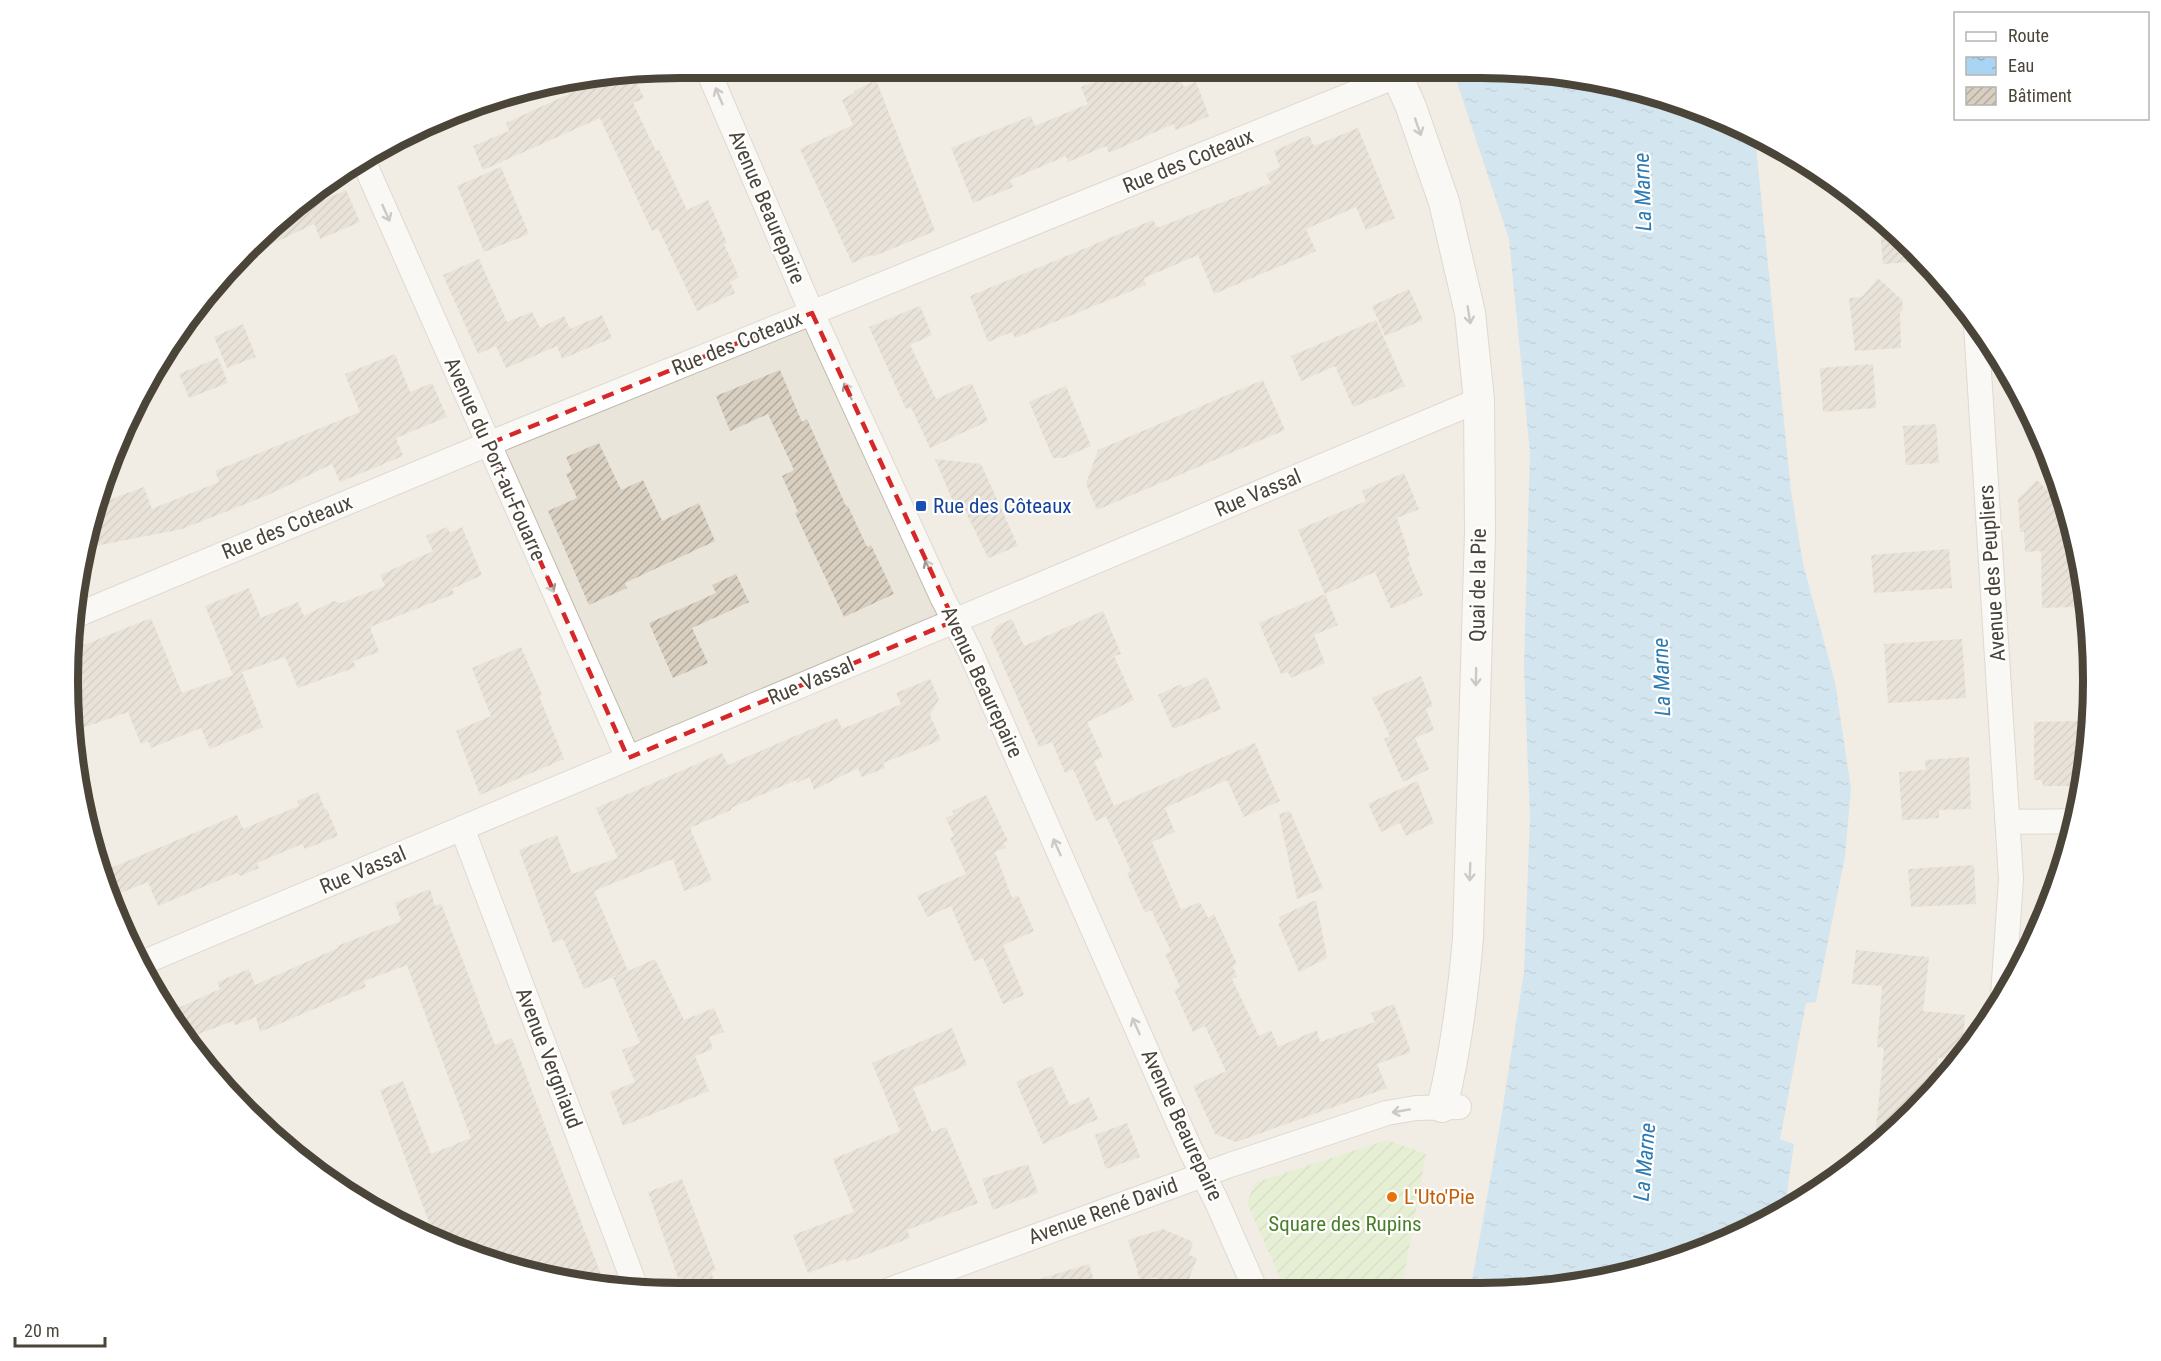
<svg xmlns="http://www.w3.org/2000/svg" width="2161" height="1361" viewBox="0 0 2161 1361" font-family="'Roboto Condensed',sans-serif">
	<defs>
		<pattern id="garden-furrows" width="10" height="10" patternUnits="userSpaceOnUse" patternTransform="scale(1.5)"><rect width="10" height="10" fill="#d2eab5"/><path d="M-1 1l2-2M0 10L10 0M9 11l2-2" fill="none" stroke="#b6ca9c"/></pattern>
		<pattern id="water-ripples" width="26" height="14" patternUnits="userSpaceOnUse" patternTransform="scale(1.5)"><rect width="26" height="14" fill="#a9d4f2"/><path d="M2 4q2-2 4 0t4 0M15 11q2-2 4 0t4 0" fill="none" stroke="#8caec5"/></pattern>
		<pattern id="building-hatch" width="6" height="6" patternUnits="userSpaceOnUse" patternTransform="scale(1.5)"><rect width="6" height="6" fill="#d8cfc1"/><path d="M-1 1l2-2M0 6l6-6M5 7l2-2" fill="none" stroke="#b1aa9e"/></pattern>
	</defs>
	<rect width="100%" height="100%" fill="#f6f3ec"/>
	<!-- residential -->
	<path fill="#eae5da" d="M600,73H1560L1715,114L1853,194L1941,276L2011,374L2061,483L2088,600L2092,720L2073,839L2030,951L1967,1053L1885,1141L1787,1212L1677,1261L1521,1292L601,1288L446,1247L308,1167L247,1114L171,1021L100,877L73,761L68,680L73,600L100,484L171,340L247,247L308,194L409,131L484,100Z"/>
	<!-- garden -->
	<path fill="url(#garden-furrows)" d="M1387,1140L1426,1154L1401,1292L1286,1291L1247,1203L1255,1183Z"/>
	<!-- water -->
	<path fill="url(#water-ripples)" d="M1454,73H1560L1715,114L1755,137L1791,491L1803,564L1835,682L1851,789L1845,856L1816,1002L1806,1003L1780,1139L1794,1144L1784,1213L1677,1261L1521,1292H1470L1500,1125L1524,972L1530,818L1524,666L1530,453L1509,239Z"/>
	<!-- building -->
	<path fill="url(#building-hatch)" d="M600,73H632L644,98L633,103L656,151L659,150L687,210L708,200L727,243L724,244L739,277L730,282L735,293L697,311L658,228L652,231L600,118L483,170L473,146L509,131L506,123L569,94L565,86Z
		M1118,73H1177L1184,87L1196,82L1209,116L1176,130L1173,124L1109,153L1106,146L1068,162L1066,156L1010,180L1013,187L973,203L951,148L1031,116L1035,126L1088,104L1081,87Z
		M876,80L935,231L872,257L871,255L852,263L800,149L853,125L842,100L854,93V91Z
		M1358,128L1395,218L1366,230L1356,207L1306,229L1316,251L1214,294L1198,255L1144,278L1146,285L1015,338L1012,332L988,342L970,296L1153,220L1157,228L1271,183L1266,174L1280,167L1274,151L1309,135L1314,146Z
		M501,167L529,234L484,252L457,186Z
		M346,190L360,222L320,239L308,207Z
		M304,198L314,224L250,254L247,247Z
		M1879,218L1886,224L1925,261L1883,264Z
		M479,259L507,322L532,312L540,328L564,316L570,329L602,315L612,338L562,359L557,346L506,368L496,346L478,354L443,275Z
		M1878,278L1902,300L1903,309L1900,312L1901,348L1855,351L1849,298L1862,297Z
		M1409,289L1423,320L1385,336L1372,306Z
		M920,306L932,335L910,345L936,399L972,383L988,421L930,448L911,407L906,409L869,327Z
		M1376,320L1405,386L1353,407L1335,366L1301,381L1291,356Z
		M243,324L256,357L227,368L214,337Z
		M395,354L410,392L432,383L447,417L396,438L403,456L340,482L332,464L268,495L182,529L85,548L94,510L114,498L144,487L152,509L219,482L215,471L360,412L345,374Z
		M218,358L228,383L189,398L179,374Z
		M1873,364L1876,408L1823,412L1820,368Z
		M780,370L802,422L807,419L846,506H848L867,547L871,545L894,594L844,617L795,513L798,512L782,476L794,470L768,414L730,431L716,396Z
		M1263,380L1285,430L1097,510L1086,484L1098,450Z
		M1066,386L1091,446L1063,458H1053L1029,402Z
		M1936,424L1939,463L1906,465L1903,426Z
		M599,443L621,490L643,480L662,521L699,503L715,541L625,583L627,588L589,605L548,511L577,498L566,474L572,471L566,457Z
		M935,459L981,464L1018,546L988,558L965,510L958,513Z
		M1404,473L1419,509L1397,518L1410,556L1407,557L1423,595L1391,609L1375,572L1325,594L1338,625L1314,635L1325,663L1291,678L1288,672L1281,674L1259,623L1325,594L1298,530L1366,501L1362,491Z
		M2037,480L2053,496H2064L2065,531H2072L2074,607L2042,608L2041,551L2025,552L2024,532H2020L2018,499Z
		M447,527L450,533L462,527L482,575L452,589L454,594L370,627L379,652L353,661L356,667L298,688L285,657L233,675L205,606L249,588L261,618L298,602L304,616L334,601L341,603L385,586L380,575L433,551L426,536Z
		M1949,549L1952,588L1874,593L1871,555Z
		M736,574L749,602L692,628L708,663L673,678L649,623L716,593L712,585Z
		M1103,611L1121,654L1114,656L1134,700L1087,722L1103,757L1094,761L1114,806L1255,743L1280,801L1244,817L1227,780L1165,808L1175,832L1152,842L1181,910L1200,902L1208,918L1214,914L1237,964L1233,966L1237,977L1232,979L1259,1036L1271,1030L1278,1047L1317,1030L1320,1042L1375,1022L1371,1013L1394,1004L1411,1052L1377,1064L1387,1088L1236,1142L1215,1134L1193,1086L1226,1071L1205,1026L1193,1032L1174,990L1180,987L1165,954L1171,951L1151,910L1145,913L1127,873L1131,871L1106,816L1096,821L1073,769L1065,773L1052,742L1039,747L991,638L996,626L1012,619L1024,646Z
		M151,618L182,693L242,672L263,727L210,749L201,728L151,748L148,741L141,744L128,712L71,732L68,680L69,651Z
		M1962,639L1966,698L1888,703L1884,644Z
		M521,647L542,695L539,696L564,759L480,795L456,731L491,716L472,668Z
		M1421,676L1433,706L1426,709L1434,730L1415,738L1429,769L1403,782L1384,739L1390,736L1372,698Z
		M1207,677L1221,709L1173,729L1158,695L1181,684L1183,688Z
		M930,679L939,699L930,715L941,740L883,763L885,768L862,777L858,768L814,790L809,777L797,783L796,780L731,808V810L690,828L712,880L684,891L673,859L594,891L628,971L584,989L563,939L553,943L519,850L557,835L572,874L618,858L596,808L722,753L728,765L837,718L842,729L901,704L896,693Z
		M2080,721V786H2043L2042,780H2034V722Z
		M1969,757L1971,809L1939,810V818L1902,820L1899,772L1926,770L1925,760Z
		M1417,781L1434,823L1406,836L1400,823L1381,832L1368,804Z
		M318,792L325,810L327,809L338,836L305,849L302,844L257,863L259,868L241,876L236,873L158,906L148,882L110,897L100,877L99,873L237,815L243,829L299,806L297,801Z
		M986,795L1008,841L1003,843L1006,848L995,852L1012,898L1018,895L1034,931L1003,945L1024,995L1003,1004L983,958L974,961L951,906L927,917L917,896L966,874L950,838L954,836L946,818L954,814L952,811Z
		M1290,811L1323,888L1297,899L1279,814Z
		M1974,865L1976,904L1911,907L1908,869Z
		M430,889L435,906L441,903L495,1045L512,1038L606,1288L446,1247L436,1241L380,1090L403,1081L431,1154L471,1138L407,965L364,981L366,987L260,1032L256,1017L235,1025L233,1021L185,1039L171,1021L167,1013L220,989L217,982L249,969L255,985L338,948L337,946L401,921L395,903Z
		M1316,900L1327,958L1299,972L1278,923L1281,922L1279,917Z
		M1856,950L1929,957L1923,1011L1965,1015L1962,1059L1938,1058L1935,1088L1885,1141L1874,1149L1884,1048L1877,1047L1882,986L1852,984Z
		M655,959L684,1020L714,1008L724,1032L709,1037L713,1049L695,1056L709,1091L623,1126L610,1092L635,1082L622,1050L640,1043L613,978Z
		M952,1028L967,1065L913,1088L932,1132L946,1127L978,1203L907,1230L910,1238L847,1262L846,1259L808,1273L793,1235L854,1212L833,1159L900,1131L872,1063Z
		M1052,1066L1070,1106L1089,1097L1098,1119L1043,1144L1016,1082Z
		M1127,1123L1140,1157L1106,1169L1095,1135Z
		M1028,1164L1038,1193L993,1210L982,1179Z
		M682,1179L716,1270L711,1272L717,1289H682L648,1192Z
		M1163,1229L1193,1242L1189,1255L1197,1258L1188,1282L1179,1286L1154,1277L1141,1282L1128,1240Z
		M1089,1264L1097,1290H1024L1023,1284Z"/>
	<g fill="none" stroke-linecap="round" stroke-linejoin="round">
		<!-- minor casing -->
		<g stroke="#c2bbae" stroke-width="26">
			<path id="minor" d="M709,73L812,313L943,599L970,651L1190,1149L1216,1200L1256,1291
				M363,160L628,758
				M1976,325L2011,879L2003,996
				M72,617L488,444L1404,73
				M2008,822L2076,821
				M462,828L636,1288
				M142,963L1479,400
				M889,1290L1230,1165L1387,1113L1416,1108L1459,1107"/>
		</g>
		<!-- tertiary casing -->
		<g stroke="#c2bbae" stroke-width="32">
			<path id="tertiary" d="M1396,73L1411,107L1444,202L1470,313L1479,400L1480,531L1468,938C1463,995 1456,1051 1442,1107"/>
		</g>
		<!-- minor -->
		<use href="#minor" stroke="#fff" stroke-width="24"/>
		<!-- tertiary -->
		<use href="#tertiary" stroke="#fff" stroke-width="30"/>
	</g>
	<!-- one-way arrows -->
	<defs><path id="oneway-shaft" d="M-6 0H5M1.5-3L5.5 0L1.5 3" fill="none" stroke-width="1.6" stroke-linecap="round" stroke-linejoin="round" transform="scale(1.5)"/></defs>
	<g stroke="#9c9892">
		<use href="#oneway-shaft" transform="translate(719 96) rotate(-113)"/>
		<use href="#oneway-shaft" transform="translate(1418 127) rotate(71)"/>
		<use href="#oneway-shaft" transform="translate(386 213) rotate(66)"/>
		<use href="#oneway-shaft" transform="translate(1469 315) rotate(81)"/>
		<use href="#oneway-shaft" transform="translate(848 391) rotate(-115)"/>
		<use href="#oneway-shaft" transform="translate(929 568) rotate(-115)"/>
		<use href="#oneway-shaft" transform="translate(550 584) rotate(66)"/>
		<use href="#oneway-shaft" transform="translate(1476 677) rotate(91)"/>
		<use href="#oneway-shaft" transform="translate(1057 847) rotate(-114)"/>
		<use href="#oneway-shaft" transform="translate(1470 872) rotate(92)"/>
		<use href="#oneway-shaft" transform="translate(1136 1026) rotate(-114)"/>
		<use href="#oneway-shaft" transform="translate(1401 1111) rotate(170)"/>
	</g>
	<!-- marked area -->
	<path d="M0 0H2161V1361H0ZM812,313L954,621L628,758L488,444Z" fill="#f6f3ec" fill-opacity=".55" fill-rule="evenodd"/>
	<path fill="none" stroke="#d62828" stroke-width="4.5" stroke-dasharray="12 8" stroke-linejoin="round" d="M812,313L954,621L628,758L488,444Z"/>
	<!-- markers -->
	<rect fill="#1a4fb4" stroke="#fff" stroke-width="2" x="915" y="500" width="12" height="12" rx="3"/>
	<circle fill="#e8710a" stroke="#fff" stroke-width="2" cx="1392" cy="1197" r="6"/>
	<g text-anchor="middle" stroke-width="4.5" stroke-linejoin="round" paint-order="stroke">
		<!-- street labels -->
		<g font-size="21" fill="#4b4439" stroke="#fff">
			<text transform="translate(1188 161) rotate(-22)" y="7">Rue des Coteaux</text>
			<text transform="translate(767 207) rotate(67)" y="7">Avenue Beaurepaire</text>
			<text transform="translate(737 343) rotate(-22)" y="7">Rue des Coteaux</text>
			<text transform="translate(495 459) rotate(66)" y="7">Avenue du Port-au-Fouarre</text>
			<text transform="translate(1258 493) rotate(-23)" y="7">Rue Vassal</text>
			<text transform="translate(287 527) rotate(-22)" y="7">Rue des Coteaux</text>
			<text transform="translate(1992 573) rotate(-94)" y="7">Avenue des Peupliers</text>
			<text transform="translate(1478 585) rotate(-89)" y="7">Quai de la Pie</text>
			<text transform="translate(811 681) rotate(-23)" y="7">Rue Vassal</text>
			<text transform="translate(982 682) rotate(65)" y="7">Avenue Beaurepaire</text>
			<text transform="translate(363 870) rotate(-23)" y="7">Rue Vassal</text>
			<text transform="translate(549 1058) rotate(69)" y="7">Avenue Vergniaud</text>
			<text transform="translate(1182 1125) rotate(65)" y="7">Avenue Beaurepaire</text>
			<text transform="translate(1103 1211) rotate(-20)" y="7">Avenue René David</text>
		</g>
		<!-- transit labels -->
		<g font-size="21" fill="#164399" stroke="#fff" text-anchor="start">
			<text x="933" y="513">Rue des Côteaux</text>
		</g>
		<!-- food labels -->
		<g font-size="21" fill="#c56008" stroke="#fff" text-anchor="start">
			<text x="1404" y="1204">L'Uto'Pie</text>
		</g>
		<!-- park labels -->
		<g font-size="21" fill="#4a7f2a" stroke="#fff">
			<text x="1345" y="1231">Square des Rupins</text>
		</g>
		<!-- water labels -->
		<g font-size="22" font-style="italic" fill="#2e7ab2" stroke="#fff">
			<text transform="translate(1642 192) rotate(-92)" y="8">La Marne</text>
			<text transform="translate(1661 677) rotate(-92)" y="8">La Marne</text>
			<text transform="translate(1644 1162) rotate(-85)" y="8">La Marne</text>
		</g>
	</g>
	<!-- crop -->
	<path d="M0 0H2161V1361H0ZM680 78H1481A602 602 0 0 1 2083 680V681A602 602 0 0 1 1481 1283H680A602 602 0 0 1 78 681V680A602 602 0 0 1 680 78Z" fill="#fff" fill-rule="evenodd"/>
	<path fill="none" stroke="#4b4439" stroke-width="8" d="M680 78H1481A602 602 0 0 1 2083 680V681A602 602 0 0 1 1481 1283H680A602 602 0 0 1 78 681V680A602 602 0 0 1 680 78Z"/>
	<!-- legend -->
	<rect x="1954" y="12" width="195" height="108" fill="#ffffff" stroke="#b7b4b0" stroke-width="1.5"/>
	<rect x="1966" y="32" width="30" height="9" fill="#ffffff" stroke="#b7b4b0" stroke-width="1.5"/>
	<text x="2008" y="42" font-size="18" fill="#4b4439">Route</text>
	<rect x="1966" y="57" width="30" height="18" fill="url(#water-ripples)" stroke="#b7b4b0" stroke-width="1.5"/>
	<text x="2008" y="72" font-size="18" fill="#4b4439">Eau</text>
	<rect x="1966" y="87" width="30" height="18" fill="url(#building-hatch)" stroke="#b7b4b0" stroke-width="1.5"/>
	<text x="2008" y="102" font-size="18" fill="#4b4439">Bâtiment</text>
	<!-- scale -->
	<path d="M15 1337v9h90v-9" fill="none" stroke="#4b4439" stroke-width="3"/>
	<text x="24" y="1337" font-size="18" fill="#4b4439" stroke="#ffffff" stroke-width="4.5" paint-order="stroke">20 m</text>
</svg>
